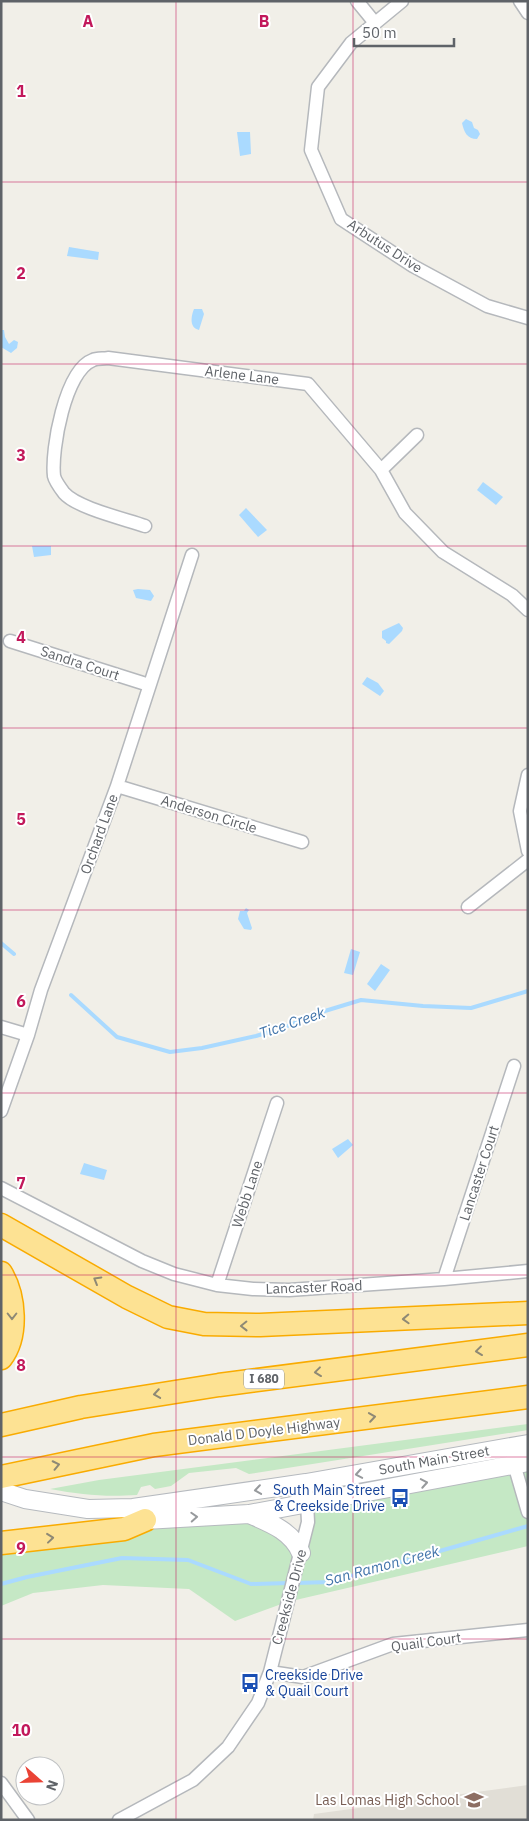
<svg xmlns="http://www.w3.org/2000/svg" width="529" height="1821" viewBox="0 0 529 1821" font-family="'IBM Plex Sans',sans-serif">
	<rect width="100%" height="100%" fill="#f1efe8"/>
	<!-- education -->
	<path fill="#e1ded6" d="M528,1785V1820H313L314,1814Z"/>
	<!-- green -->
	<path fill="#c5e8c5" d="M528,1424V1430L249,1474L236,1468L189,1473L171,1486L155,1489L150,1485L141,1487L137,1495C105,1497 82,1495 50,1489L99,1480Z
		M528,1462V1546L287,1602L235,1621L189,1589L103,1585L33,1593L1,1606V1543L249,1514L296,1543L307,1504Z"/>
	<!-- water -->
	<path fill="#aadaff" d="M466,119L472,122L474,128L478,130L480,134L477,139C467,139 464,132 462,123Z
		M237,132H250L251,154L240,156Z
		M69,247L99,252L98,260L67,256Z
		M194,309H202L204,314L199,330C189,328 191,316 194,309Z
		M1,330H4L5,337L9,344L14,340L18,342L17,348L11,353L1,347Z
		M483,482L503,497L496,505L477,490Z
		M246,508L267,530L258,537L239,515Z
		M32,546H51V555L34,557Z
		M138,589L150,590L154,596L151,601L136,598L133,590Z
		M399,623L403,628L402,631L389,644L386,643V641L382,638V631Z
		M367,677L378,683L384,691L380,696L362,684Z
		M246,908L249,910L247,913L252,928L251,930L244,929L238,919L240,911H244Z
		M351,949L360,952L353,975L344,973Z
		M381,964L390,970L375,991L367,984Z
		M348,1139L353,1145L338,1158L332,1149Z
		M84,1163L107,1170L104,1180L80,1174Z"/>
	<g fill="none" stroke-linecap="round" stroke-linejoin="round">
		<!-- stream -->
		<path stroke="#aadaff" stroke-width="4" d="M1,943L14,954
			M71,995L117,1037L170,1052L202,1048L256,1036L283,1028L315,1014L361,1000L423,1006L471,1008L528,991
			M296,1583L330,1582L528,1526
			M1,1584L27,1577L122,1558L188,1560L251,1584L289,1583"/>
		<!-- minor casing -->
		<g stroke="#b5b8bc" stroke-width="15">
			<path id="minor" d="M357,1L375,23
				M402,1L351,43L318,87L311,150L341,219L413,266L487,306L528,318
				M520,1L528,13
				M381,470L417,435
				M145,526C125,519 77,508 64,493C61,489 55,481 54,476C51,450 65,370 93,360C97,358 104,359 108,358L308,384L381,470L405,513L443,552L512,595L528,610
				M10,641L149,685
				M528,775L520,811L528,851
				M117,786L302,842
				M468,907L528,860
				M1,1027L28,1035
				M1,1111L28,1035L41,990L117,786L192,555
				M1,1188L142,1261L174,1274L217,1285L253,1289L289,1290L444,1279L528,1271
				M444,1279L514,1066
				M217,1285L277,1103
				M514,1464L528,1512
				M270,1672L303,1677L393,1644L528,1630
				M1,1783L28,1820
				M119,1820L193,1780L228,1747L258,1703L270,1672L308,1522L306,1483"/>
		</g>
		<!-- secondary casing -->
		<g stroke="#b6babf" stroke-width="20">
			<path id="secondary" d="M1,1491L25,1499L88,1509L133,1508L306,1483L528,1444
				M137,1512L145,1520L249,1514L528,1462
				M249,1514C270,1523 292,1531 301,1553"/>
		</g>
		<!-- motorway casing -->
		<g stroke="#f9ab00" stroke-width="25">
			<path id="motorway" d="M1,1225L127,1297L168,1317L204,1324L260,1325L528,1313
				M1,1273C15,1296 18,1336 1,1358
				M1,1425L81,1407L219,1385L528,1345
				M1,1477L154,1445L528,1397
				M1,1543L124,1529L145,1520"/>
		</g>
		<!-- minor -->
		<use href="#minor" stroke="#fff" stroke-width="12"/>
		<!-- secondary -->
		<use href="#secondary" stroke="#fff" stroke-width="18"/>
		<!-- motorway -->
		<use href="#motorway" stroke="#fde293" stroke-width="22"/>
	</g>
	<!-- one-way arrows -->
	<defs><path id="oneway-chevron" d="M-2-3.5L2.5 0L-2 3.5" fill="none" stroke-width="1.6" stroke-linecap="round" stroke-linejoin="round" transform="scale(1.25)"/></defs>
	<g stroke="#8e8975">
		<use href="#oneway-chevron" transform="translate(97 1280) rotate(-150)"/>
		<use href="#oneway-chevron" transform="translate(12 1316) rotate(90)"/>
		<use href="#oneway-chevron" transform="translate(406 1319) rotate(178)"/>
		<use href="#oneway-chevron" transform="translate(244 1326) rotate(179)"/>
		<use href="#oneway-chevron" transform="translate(479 1351) rotate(173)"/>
		<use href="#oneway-chevron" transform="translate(318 1372) rotate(173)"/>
		<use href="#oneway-chevron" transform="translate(157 1394) rotate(171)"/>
		<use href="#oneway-chevron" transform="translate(372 1417) rotate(-8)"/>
		<use href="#oneway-chevron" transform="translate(56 1465) rotate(-12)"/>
		<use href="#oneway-chevron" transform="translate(50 1538) rotate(-6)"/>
	</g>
	<g stroke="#979a9d">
		<use href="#oneway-chevron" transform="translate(359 1474) rotate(170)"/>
		<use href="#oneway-chevron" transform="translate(424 1483) rotate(-10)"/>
		<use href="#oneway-chevron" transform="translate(258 1490) rotate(172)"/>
		<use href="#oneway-chevron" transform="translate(194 1517) rotate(-3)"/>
	</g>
	<!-- grid -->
	<path fill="none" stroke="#c2185b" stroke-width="1" stroke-opacity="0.55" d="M176,1V1820M353,1V1820M1,182H528M1,364H528M1,546H528M1,728H528M1,910H528M1,1093H528M1,1275H528M1,1457H528M1,1639H528"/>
	<!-- icons -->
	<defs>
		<g id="bus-bare" transform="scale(1.5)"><path d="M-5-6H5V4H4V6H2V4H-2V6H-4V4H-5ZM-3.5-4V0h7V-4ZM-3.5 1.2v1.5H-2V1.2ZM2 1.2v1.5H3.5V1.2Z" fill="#1a4fb4" stroke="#fff" stroke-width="2.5" paint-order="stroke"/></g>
		<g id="school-bare" transform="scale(1.5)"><path d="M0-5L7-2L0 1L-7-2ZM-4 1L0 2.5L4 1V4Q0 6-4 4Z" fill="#8d6e63" stroke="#fff" stroke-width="2.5" paint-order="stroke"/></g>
	</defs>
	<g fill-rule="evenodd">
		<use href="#bus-bare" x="400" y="1498"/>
		<use href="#bus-bare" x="250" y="1683"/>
		<use href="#school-bare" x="474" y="1800"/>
	</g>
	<g text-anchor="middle" stroke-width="4" stroke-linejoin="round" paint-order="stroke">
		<!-- shield labels -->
		<rect fill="#fff" stroke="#8f9295" stroke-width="1" x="244" y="1369.5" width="40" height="19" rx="4"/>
		<g font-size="12" font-weight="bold" fill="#5f6368">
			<text x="264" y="1383">I 680</text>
		</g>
		<!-- street labels -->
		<g font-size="14" fill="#5f6368" stroke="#fff">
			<text transform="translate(385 246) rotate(33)" y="5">Arbutus Drive</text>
			<text transform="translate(242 375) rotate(7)" y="5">Arlene Lane</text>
			<text transform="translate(80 663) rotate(18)" y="5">Sandra Court</text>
			<text transform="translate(209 814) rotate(17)" y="5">Anderson Circle</text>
			<text transform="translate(99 834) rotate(-70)" y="5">Orchard Lane</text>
			<text transform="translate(479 1173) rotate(-72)" y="5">Lancaster Court</text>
			<text transform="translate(247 1194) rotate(-72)" y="5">Webb Lane</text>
			<text transform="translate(314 1287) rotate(-2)" y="5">Lancaster Road</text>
			<text transform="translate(264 1431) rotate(-7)" y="5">Donald D Doyle Highway</text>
			<text transform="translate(434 1460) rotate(-10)" y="5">South Main Street</text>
			<text transform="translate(289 1597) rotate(-75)" y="5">Creekside Drive</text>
			<text transform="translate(426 1642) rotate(-8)" y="5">Quail Court</text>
		</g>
		<!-- transit labels -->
		<g font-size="14" fill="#164399" stroke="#fff" text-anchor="end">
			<text x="385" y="1495">South Main Street<tspan x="385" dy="16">&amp; Creekside Drive</tspan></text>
			<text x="265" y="1680" text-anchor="start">Creekside Drive<tspan x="265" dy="16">&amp; Quail Court</tspan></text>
		</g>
		<!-- education labels -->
		<g font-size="14" fill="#785e54" stroke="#fff" text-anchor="end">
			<text x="459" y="1805">Las Lomas High School</text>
		</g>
		<!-- water labels -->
		<g font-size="15" font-style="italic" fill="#4174aa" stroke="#fff">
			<text transform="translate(292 1023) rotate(-19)" y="5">Tice Creek</text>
			<text transform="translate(382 1566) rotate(-15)" y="5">San Ramon Creek</text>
		</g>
	</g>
	<g font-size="16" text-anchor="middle" font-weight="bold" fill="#c2185b" stroke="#fff" stroke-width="4" stroke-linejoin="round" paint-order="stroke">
		<text x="88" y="27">A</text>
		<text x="264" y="27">B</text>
		<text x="21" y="97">1</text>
		<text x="21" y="279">2</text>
		<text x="21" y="461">3</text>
		<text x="21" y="643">4</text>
		<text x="21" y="825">5</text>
		<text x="21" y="1007">6</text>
		<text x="21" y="1189">7</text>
		<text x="21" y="1371">8</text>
		<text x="21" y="1554">9</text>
		<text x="21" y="1736">10</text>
	</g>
	<!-- border -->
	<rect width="529" height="1821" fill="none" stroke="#5f6368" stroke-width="5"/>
	<!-- north arrow -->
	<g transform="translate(40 1781) rotate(110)"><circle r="24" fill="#ffffff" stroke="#bfc1c3"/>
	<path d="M0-4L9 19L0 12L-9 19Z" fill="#ea4335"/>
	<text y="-8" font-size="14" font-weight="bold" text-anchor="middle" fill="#5f6368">N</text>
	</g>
	<!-- scale -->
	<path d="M354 38v8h100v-8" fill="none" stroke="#5f6368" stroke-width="2.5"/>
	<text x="362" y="38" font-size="15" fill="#5f6368" stroke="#ffffff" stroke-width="4" paint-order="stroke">50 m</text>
</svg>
